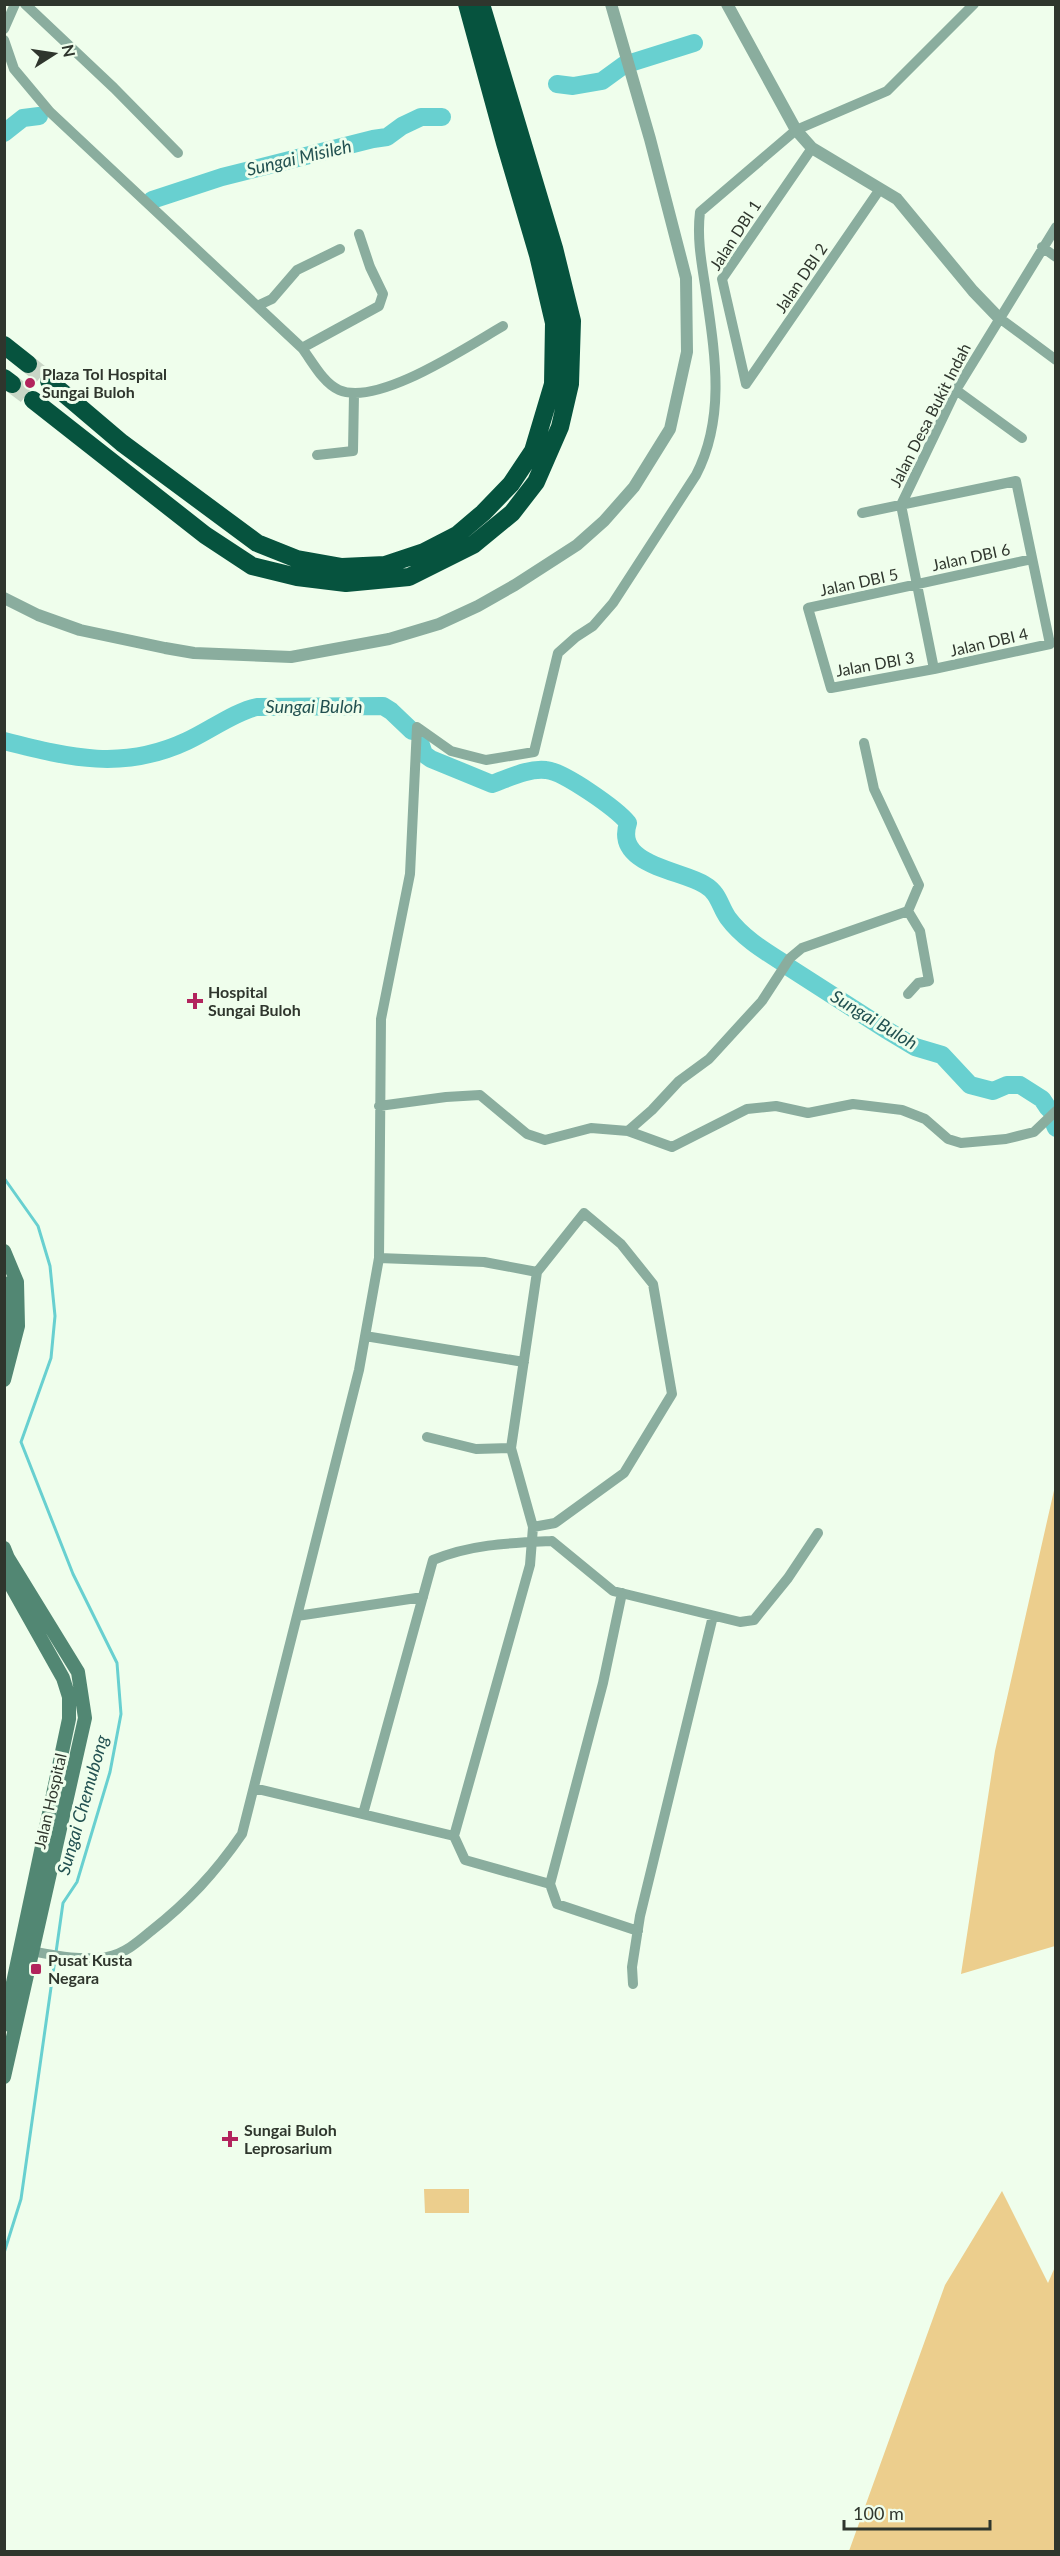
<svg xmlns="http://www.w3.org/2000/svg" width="1060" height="2556" viewBox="0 0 1060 2556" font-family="Lato,sans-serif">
	<rect width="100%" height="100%" fill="#effeec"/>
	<!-- green -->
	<path fill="#ecce8d" d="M1055,1486V1946L961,1974L995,1751Z
		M424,2189H469V2213H425Z
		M1002,2191L1048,2283L1055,2267V2551H849L945,2285Z"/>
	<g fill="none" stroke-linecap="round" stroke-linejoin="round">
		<!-- stream -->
		<path stroke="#68d0d0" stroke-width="3" d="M4,1178L38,1226L50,1266L55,1316L51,1358L21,1442L73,1574L117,1663L121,1714L110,1772L77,1882L63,1903L21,2199L4,2253"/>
		<!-- river -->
		<path stroke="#68d0d0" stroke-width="18" d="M557,84L573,86L602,81L624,65L694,43
			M4,133L23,118L39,116
			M152,200L222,177L373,139L387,137L402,126L421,117H442
			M4,741C71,758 123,771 187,741C209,731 236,711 257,707L383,706L391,711L412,731
			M421,745L424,754L431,759L492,784C509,778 528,768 546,770C563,771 617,809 628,823C614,866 682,870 705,885C719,893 720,907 728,918C742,937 763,950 782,962
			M790,968L885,1029L915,1047L942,1055L970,1085L993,1091L1007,1085H1020L1042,1099L1048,1108
			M1053,1121L1056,1128"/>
		<!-- motorway-tunnel -->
		<path stroke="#c9d6c6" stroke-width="18" stroke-dasharray="18 9" stroke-linecap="butt" d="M28,364L49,381
			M12,384L33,400"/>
		<!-- minor -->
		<path stroke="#8aad9e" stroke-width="10" d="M25,4L114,88L178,153
			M4,29L15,4
			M4,40L14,69L50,112L302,348C312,361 323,383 339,390C378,407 468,346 503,326
			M1042,247L1056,257
			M257,306L272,299L297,270L340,249
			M998,317L1056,360
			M302,348L379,306L383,294L370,267L359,234
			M746,384L722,279L812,148
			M746,384L880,189
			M956,390L1022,438
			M317,455L353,451L354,394
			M862,513L1016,481L1050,644L934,669L831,688L808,608L1032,559
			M934,669L901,505L956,390L1056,227
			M417,727L451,751L486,760L534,752L558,653L576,637L593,626L613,603L696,475C727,415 714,349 705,285C701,260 697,237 700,212L796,130L887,91L974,4
			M908,994L918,983L929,981L920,931L908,911
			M379,1106L446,1097L480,1095L527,1134L545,1140L591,1128L628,1131L672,1147L747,1109L776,1106L808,1113L853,1104L902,1110L925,1119L948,1139L961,1143L1006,1139L1034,1132L1056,1111
			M628,1131L652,1110L679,1081L709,1059L762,1001L790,958L802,948L908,911L919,885L874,789L864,743
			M379,1258L484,1262L537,1272
			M365,1336L524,1362
			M427,1437L476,1449L511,1448
			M297,1616L423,1597
			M254,1788L454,1836L465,1860L550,1884L557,1904L638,1931
			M363,1814L433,1560C472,1544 510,1543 552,1541L613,1591L740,1622L754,1620L788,1578L818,1533
			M454,1836L530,1565L533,1527L511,1448L537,1272L584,1213L621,1244L653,1284L672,1394L624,1473L555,1523L533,1527
			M550,1884L603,1683L622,1593
			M25,1950C53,1955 78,1961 107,1957C124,1954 138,1942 151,1931C188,1902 215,1873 242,1834L359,1370L379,1258L381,1019L410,874L417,727
			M633,1984L632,1967L640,1916L713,1616"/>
		<!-- tertiary -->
		<path stroke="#8aad9e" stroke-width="12" d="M727,4L796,130L812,148L897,199L973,291L998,317
			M4,598L38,615L80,630L165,648L194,653L291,657L389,639L439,624L478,606L515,585L577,545L604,521L634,487L670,429L687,352L686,278L650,139L611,4"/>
		<!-- secondary -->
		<path stroke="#528773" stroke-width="14" d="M4,1251L17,1282L18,1326L4,1380
			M4,1283L7,1294L4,1338
			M4,1548L8,1558L78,1672L85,1718L4,2077
			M4,1573L63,1678L69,1697V1719L4,2025"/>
		<!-- motorway -->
		<path stroke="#06533e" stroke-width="18" d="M4,345L28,364
			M4,378L12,384
			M49,381L122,443L257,543L297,559L342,567L385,565L424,552L457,535L483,513L511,484L533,451L553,384L554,323L538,255L505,143L467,4
			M33,400L205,535L252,566L297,577L346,583L409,577L473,545L512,513L536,482L560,427L570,384L572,321L554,248L481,4"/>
	</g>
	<!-- markers -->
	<g fill="#b2245d" stroke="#effeec" stroke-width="2">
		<circle cx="30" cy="383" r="6"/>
		<path d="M192 992h6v6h6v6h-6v6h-6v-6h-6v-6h6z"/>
		<rect x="30" y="1963" width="12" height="12" rx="3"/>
		<path d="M227 2130h6v6h6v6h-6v6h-6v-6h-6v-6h6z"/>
	</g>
	<g text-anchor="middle" stroke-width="6" stroke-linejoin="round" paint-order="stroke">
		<!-- street labels -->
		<g font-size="16" fill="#2f362d" stroke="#effeec">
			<text transform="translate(735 235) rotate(-57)" y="6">Jalan DBI 1</text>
			<text transform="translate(801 278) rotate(-56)" y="6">Jalan DBI 2</text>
			<text transform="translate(930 415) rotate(-63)" y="6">Jalan Desa Bukit Indah</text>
			<text transform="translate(971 557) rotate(-12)" y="6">Jalan DBI 6</text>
			<text transform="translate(859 582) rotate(-12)" y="6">Jalan DBI 5</text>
			<text transform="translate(989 642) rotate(-13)" y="6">Jalan DBI 4</text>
			<text transform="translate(875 664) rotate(-10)" y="6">Jalan DBI 3</text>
			<text transform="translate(50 1801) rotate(-77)" y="6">Jalan Hospital</text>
		</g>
		<!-- poi labels -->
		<g font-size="16" font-weight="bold" fill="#2f362d" stroke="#effeec" text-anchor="start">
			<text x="42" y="380">Plaza Tol Hospital<tspan x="42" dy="18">Sungai Buloh</tspan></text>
			<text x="208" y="998">Hospital<tspan x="208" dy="18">Sungai Buloh</tspan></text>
			<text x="48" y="1966">Pusat Kusta<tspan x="48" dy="18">Negara</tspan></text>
			<text x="244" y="2136">Sungai Buloh<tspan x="244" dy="18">Leprosarium</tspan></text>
		</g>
		<!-- water labels -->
		<g font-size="18" font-style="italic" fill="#225151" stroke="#effeec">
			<text transform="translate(299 158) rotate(-13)" y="6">Sungai Misileh</text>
			<text x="314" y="713">Sungai Buloh</text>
			<text transform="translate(874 1020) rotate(31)" y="6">Sungai Buloh</text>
			<text transform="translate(83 1805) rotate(-74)" y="6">Sungai Chemubong</text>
		</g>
	</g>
	<!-- border -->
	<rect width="1060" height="2556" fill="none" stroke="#2f362d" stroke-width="12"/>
	<!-- north arrow -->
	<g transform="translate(54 54) rotate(78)" stroke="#effeec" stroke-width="4.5" paint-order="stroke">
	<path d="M0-4.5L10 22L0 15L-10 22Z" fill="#2f362d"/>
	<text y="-9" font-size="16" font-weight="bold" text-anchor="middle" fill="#2f362d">N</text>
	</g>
	<!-- scale -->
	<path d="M844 2520v9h146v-9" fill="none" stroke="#2f362d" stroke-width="3"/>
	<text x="853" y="2520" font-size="18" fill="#2f362d" stroke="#effeec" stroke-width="4.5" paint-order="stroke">100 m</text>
</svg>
